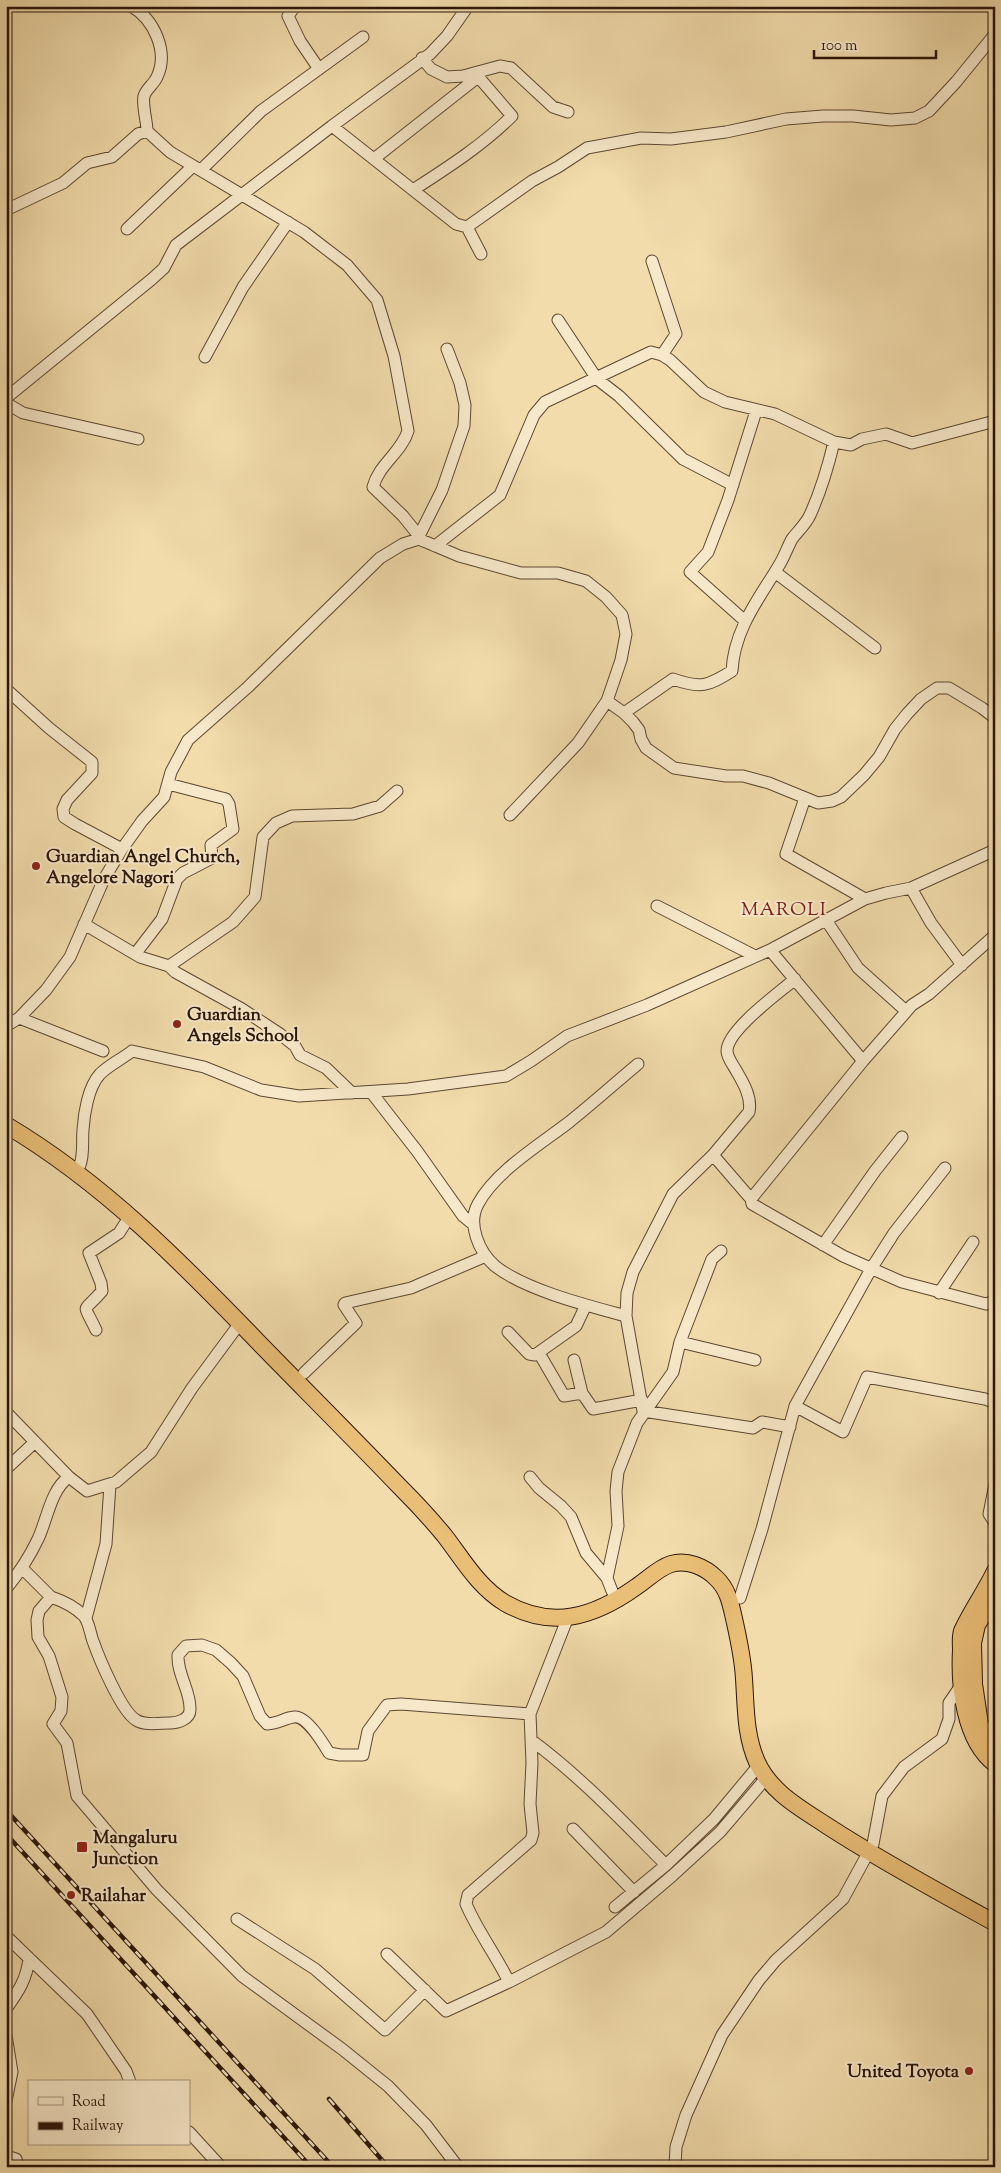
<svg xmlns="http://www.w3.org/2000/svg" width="1001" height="2173" viewBox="0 0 1001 2173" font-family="'Sorts Mill Goudy',serif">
	<rect width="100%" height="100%" fill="#f2dcac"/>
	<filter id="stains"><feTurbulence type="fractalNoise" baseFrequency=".004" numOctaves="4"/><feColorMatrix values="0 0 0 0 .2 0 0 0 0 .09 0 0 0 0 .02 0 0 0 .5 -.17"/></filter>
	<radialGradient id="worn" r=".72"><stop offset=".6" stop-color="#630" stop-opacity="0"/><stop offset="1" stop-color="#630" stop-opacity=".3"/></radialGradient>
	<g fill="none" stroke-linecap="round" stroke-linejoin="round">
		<!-- minor casing -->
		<g stroke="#5c4731" stroke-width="13">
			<path id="minor" d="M131,6C154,19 169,52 157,77C154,84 146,89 144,96C142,106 147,121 147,131
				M295,6L288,16L300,41L319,69
				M422,58L431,69L447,77L463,76L500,66L511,68L553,107L568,112
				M332,126L430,54L447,36L468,6
				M375,158L478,77
				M201,170L261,111L363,37
				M413,190C447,168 483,145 512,116L475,73
				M6,210L63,183L87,163L112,157L138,134L147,131L170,152L304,232L347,265L377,300L394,356L408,431C401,453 379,464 373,487L403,516L423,541
				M467,227L481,254
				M127,229L193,166
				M652,261L676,334L662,355
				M558,320L597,379L619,396L683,459L733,485
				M205,357L243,287L288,222
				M6,398L152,279L164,268L176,245L332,126L456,224L467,227L532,181L558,167L587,148L641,138L671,139L726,132L786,119L823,116H853L891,120L915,118L929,111L956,82L995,34
				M6,403L23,413L138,439
				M419,536L442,490L464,426L465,405L460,383L447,349
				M435,546L500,495L534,415L545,402L651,352L662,355L670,360L704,392L725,402L775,414L834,442L851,445L862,439L886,434L912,443L995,421
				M775,572L875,648
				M745,621L690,572L708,552L728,500L756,411
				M6,689L49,728L92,762V773L67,800L63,809L64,817L75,824L122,849
				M607,701L624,713L633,722L639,730L641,739L646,748L674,768L726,776H743L769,783L818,803L832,801L841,797L864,775L879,757L895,729L907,714L921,699L937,688H949L982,708L995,718
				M624,713L673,679C701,689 708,686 732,671C734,630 758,600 778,567C784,558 787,548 792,539C798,531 806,524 810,515C821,491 828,467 834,442
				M805,798L786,854L865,899
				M911,888L931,923L962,965
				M657,906L755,956
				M826,920L858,968L906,1011
				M84,924L140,957L169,966L233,922L255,897L263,837L276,823L292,816L353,814L380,806L397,791
				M139,949L162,919L177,879L183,873L212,858L211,845L233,829L229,804L226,799L168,784
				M770,950L863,1061L751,1199L752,1204L843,1256L902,1282L986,1304L992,1302L995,1299
				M169,966L175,972L242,1009L280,1034L295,1046L300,1055L326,1068L352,1093
				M19,1018L103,1051
				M6,1026L19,1018L46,990L70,957L104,879L122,849L142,821L164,797L171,772L188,740L248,687L380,558L403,544L419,539L459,556L521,573H558L586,581L606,597L622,615L626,634L621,660L607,701L578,743L510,815
				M863,1061L912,1005L929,994L995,935
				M371,1092L417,1151L463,1216L474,1225
				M713,1155L749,1112C752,1098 744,1084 737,1072C734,1066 727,1058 727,1051C727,1030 779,993 795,979
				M80,1165C84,1154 82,1142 83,1130C84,1114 88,1087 100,1074C109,1065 122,1059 132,1051L204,1067L261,1090L299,1096L408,1089L506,1076L531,1061L567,1036L647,1005L770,950L865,899L886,893L911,888L995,850
				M751,1199L713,1155L673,1194L633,1272L627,1293L626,1316L643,1411L753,1428L762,1422L790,1427
				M823,1245L875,1171L902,1137
				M939,1293L973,1242
				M626,1316C589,1306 525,1290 495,1266C479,1252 467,1224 478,1204C495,1172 539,1145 568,1123C592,1104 614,1084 638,1064
				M96,1330C82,1300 82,1315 102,1291L101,1283L89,1253L119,1233L130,1216
				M508,1332L529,1354L535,1355L576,1326L586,1305
				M680,1342L755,1360
				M539,1353L564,1396L582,1393L593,1409L642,1400
				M574,1360L582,1393
				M304,1373L356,1323L344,1305L345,1303L411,1288L486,1256
				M795,1406L843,1432L867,1377L985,1399L995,1403
				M6,1412L69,1477L87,1491L116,1482L151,1452L192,1388L240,1323
				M6,1469L35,1442
				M530,1477L539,1488L561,1506L571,1517L586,1553L607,1578
				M995,1484L989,1514L995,1523
				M23,1569L51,1597L39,1611L37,1620L38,1637L49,1656L62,1697L61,1711L53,1724L67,1743L77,1796L157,1890L242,1976L342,2049L388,2086L426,2125L458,2167
				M6,1589C19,1573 29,1558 38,1539C47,1520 51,1489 69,1477
				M612,1591L607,1578L618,1526L616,1491L618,1472L637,1423L673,1372L680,1342L712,1259L721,1251
				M51,1597C63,1601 75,1607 84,1616C89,1622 90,1633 93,1641C99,1658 121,1711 136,1720C145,1726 160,1723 170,1723C178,1723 190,1719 190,1710C191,1691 177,1675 178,1655L186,1646L202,1645L216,1650L231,1663L243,1676L260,1716L267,1724C279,1723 285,1718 294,1717C306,1715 323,1743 329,1753L340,1755H363L368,1731L387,1705L401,1704L530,1714
				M740,1598L762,1529L795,1406L871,1269L894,1233L945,1168
				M86,1618L106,1544L110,1485
				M531,1740C580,1776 623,1822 666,1865L714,1819L759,1765
				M573,1829L634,1892
				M615,1907L666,1865
				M237,1919L315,1969L385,2030L425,1990
				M6,1936L87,2014L126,2071L130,2082
				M387,1954L446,2011L509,1982L606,1932L672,1876L720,1832L767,1777
				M509,1982C496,1955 478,1932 466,1904L468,1895L531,1840L533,1833L530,1804L532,1763L530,1714L568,1617
				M6,2009C18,1992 27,1979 29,1958
				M6,2035L12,2072L6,2101
				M189,2132L221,2167
				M6,2156L16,2159L18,2167
				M675,2167L676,2147L686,2115L722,2035L759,1980L776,1960L843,1899L873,1844L882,1796L904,1767L942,1739L949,1719V1703L962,1684"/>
		</g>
		<!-- highway casing -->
		<g stroke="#2a1508" stroke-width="18">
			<path id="highway" d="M6,1125C104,1183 184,1265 262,1346C308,1393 355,1440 401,1488C416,1503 430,1518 444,1535C462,1558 478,1587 505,1603C552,1630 594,1617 636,1587C647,1580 658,1568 671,1564C687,1559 705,1567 716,1578C729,1590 731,1606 735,1623C739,1641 743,1660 744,1679C746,1707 745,1735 757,1762C771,1793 802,1809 829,1827C883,1862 939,1892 995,1923
				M995,1571C985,1592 971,1611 962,1631C960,1637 961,1644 961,1650C959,1686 964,1740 995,1764
				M995,1596L977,1625L973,1643L974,1684L980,1724L995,1749"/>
		</g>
		<!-- minor -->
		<use href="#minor" stroke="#f7e8c9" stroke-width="11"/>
		<!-- highway -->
		<use href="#highway" stroke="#e9be76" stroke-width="16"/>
		<!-- rail casing -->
		<g stroke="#2a1508" stroke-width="4.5">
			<path id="rail" d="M6,1810L333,2167
				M6,1834L311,2167
				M329,2099L388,2167"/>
		</g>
		<!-- rail -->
		<use href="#rail" stroke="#f7e8c9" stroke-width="2.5" stroke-dasharray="8" stroke-linecap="butt"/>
	</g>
	<!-- markers -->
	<g fill="#8f2418" stroke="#f7e8c9" stroke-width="2">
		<circle cx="36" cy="866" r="5"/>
		<circle cx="177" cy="1024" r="5"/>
		<rect x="76" y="1841" width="12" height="12" rx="2.5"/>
		<circle cx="71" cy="1895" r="5"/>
		<circle cx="969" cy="2071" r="5"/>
	</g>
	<g text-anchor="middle" stroke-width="4" stroke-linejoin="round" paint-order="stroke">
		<!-- poi labels -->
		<g font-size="18" font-weight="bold" fill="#2a1508" stroke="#f7e8c9" text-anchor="start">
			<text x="46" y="862">Guardian Angel Church,<tspan x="46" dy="21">Angelore Nagori</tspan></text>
			<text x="187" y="1020">Guardian<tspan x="187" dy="21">Angels School</tspan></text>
			<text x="93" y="1843">Mangaluru<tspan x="93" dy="21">Junction</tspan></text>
			<text x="81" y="1901">Railahar</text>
			<text x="959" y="2077" text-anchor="end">United Toyota</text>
		</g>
		<!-- neighbourhood labels -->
		<g font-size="19" letter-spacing="1" fill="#7a1f14" stroke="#f7e8c9">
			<text x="784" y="915">MAROLI</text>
		</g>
	</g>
	<!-- margin -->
	<rect width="1001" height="2173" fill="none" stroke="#f2dcac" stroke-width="25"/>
	<rect x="8" y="8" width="986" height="2158" fill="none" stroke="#2a1508" stroke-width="2.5"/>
	<rect x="12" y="12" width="976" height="2148" fill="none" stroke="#2a1508"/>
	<!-- legend -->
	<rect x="28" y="2080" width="162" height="65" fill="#f7e8c9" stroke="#a5947c"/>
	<rect x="38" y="2097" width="25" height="8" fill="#f7e8c9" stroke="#a5947c"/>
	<text x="72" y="2106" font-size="15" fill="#2a1508">Road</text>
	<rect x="38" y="2122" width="25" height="8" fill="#2a1508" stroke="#a5947c"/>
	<text x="72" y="2130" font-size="15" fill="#2a1508">Railway</text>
	<!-- scale -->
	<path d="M814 50v8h122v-8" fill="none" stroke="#2a1508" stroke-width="2.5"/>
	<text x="821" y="50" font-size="15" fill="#2a1508" stroke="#f7e8c9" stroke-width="4" paint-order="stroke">100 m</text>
	<rect width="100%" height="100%" filter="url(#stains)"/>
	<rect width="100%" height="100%" fill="url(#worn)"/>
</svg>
